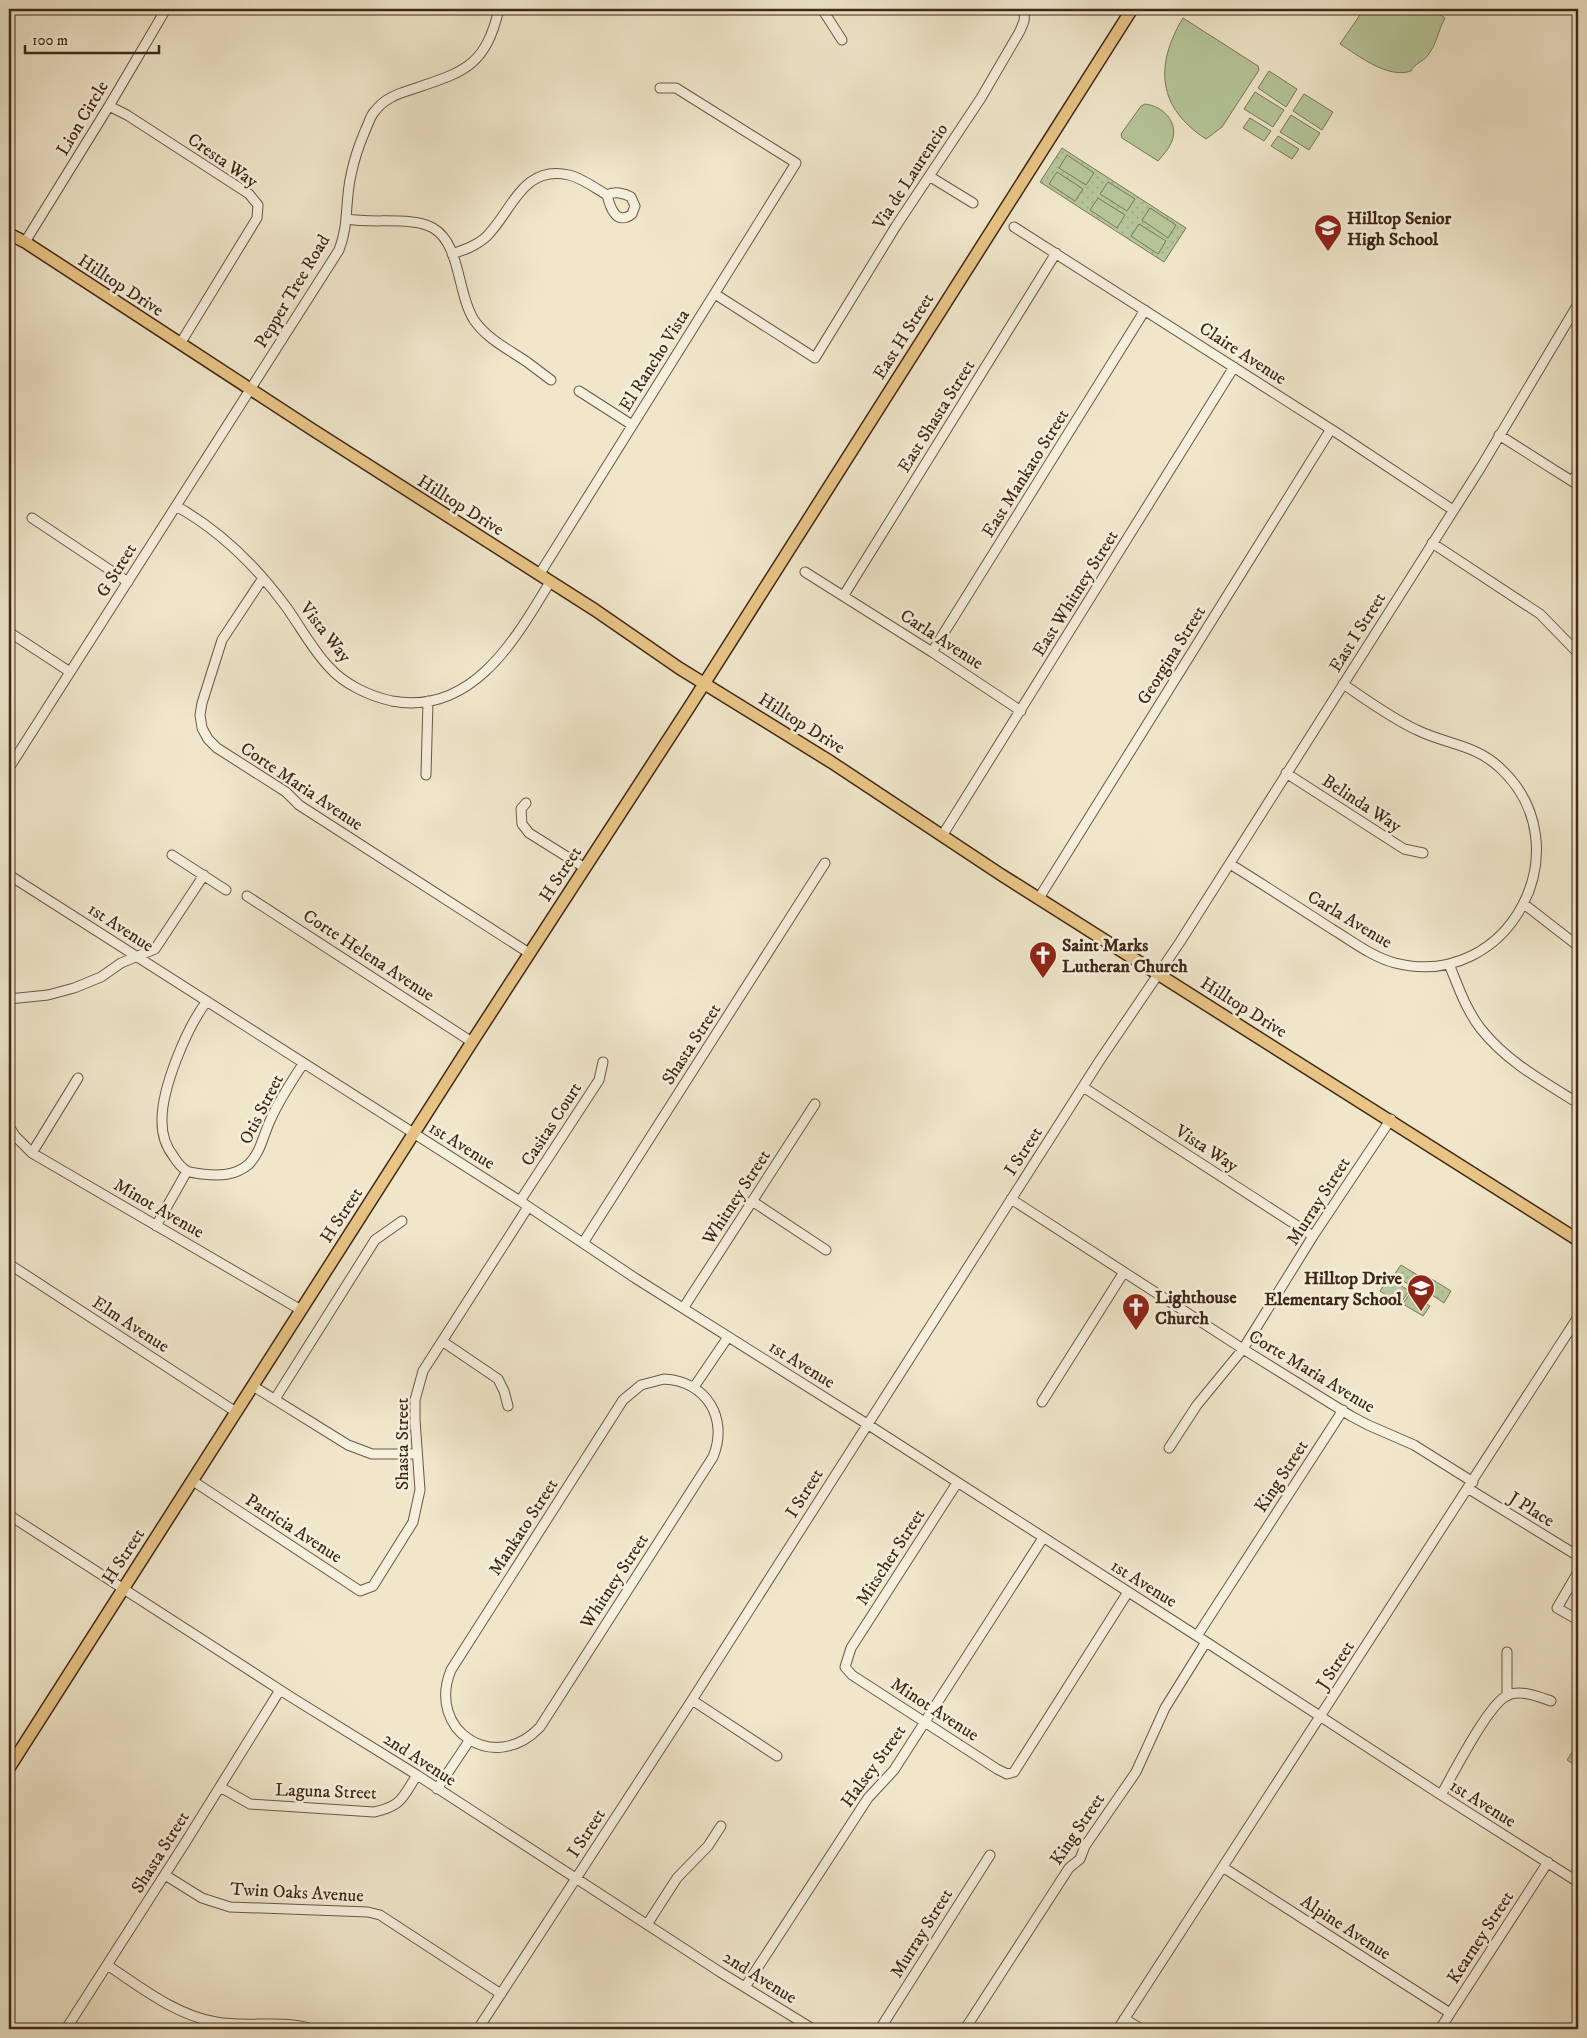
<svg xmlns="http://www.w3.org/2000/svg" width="1587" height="2038" viewBox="0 0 1587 2038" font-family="'IM FELL DW Pica',serif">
	<defs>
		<pattern id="grass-dots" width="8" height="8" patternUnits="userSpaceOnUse" patternTransform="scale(1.25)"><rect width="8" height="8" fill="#b6c69a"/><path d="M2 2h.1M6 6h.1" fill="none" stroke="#9eaa84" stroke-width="1.8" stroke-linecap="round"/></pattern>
	</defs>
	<rect width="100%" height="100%" fill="#f0e7cb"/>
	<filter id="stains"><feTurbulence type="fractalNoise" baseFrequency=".004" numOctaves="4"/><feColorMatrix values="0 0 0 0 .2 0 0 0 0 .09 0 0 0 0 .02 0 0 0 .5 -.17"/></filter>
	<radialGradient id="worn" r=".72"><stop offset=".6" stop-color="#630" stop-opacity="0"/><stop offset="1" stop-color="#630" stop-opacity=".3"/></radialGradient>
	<!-- grass -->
	<path fill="url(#grass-dots)" stroke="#7c7658" d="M1062,148L1186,228L1164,262L1040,182Z
		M1401,1265L1424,1279L1417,1290L1394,1275Z
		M1430,1278L1451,1291L1444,1303L1423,1289Z
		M1578,1743V1767L1567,1760Z"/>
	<!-- pitch -->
	<path fill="#b6c69a" stroke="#7c7658" d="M1364,9H1432L1445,18C1438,30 1437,44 1428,55C1423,62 1415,63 1411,71C1388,79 1359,56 1340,44Z
		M1183,18L1258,66L1259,70L1222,127L1206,139C1158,108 1154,66 1183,18Z
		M1269,71L1297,89L1286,107L1258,88Z
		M1255,92L1284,110L1273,127L1244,109Z
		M1304,94L1333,112L1322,130L1293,111Z
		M1145,104C1163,106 1179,122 1172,141C1169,149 1163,155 1158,161L1122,138L1121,134L1141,106Z
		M1291,115L1320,133L1309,150L1280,132Z
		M1250,118L1271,131L1264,141L1243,128Z
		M1278,136L1299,149L1292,159L1271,146Z
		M1067,155L1094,173L1086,185L1059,168Z
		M1057,172L1083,189L1075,201L1049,184Z
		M1108,182L1135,199L1127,211L1100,194Z
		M1098,198L1125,215L1117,228L1090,210Z
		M1150,208L1176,225L1168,238L1142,220Z
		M1139,224L1166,241L1158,254L1131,236Z
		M1389,1277L1409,1291L1400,1304L1380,1291Z
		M1410,1293L1430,1306L1423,1316L1403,1304Z"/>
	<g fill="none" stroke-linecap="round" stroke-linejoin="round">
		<!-- minor casing -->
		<g stroke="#6d5743" stroke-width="11">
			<path id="minor" d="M822,9L842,40
				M109,106L127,115L249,194L258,205L257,218L180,344
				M929,176L973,203
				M347,219C372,224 413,216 433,228C461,244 457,294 474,320C487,339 508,349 527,362C535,368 543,374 551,380
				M1014,227L1340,435L1453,510
				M25,242L109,106L166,9
				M452,254C464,250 476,246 486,237C512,212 522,164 569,175C582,178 595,188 607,195C610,207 616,226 632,214L635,206L631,197C624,193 614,191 607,195
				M715,294L815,358L896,226L981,98L1020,31L1024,21L1025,9
				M579,391L632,425
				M1499,435L1578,485
				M1572,481L1578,472
				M176,506C221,531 257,567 287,608C301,628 313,650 329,667C344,684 369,696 392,701C472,716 515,640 550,582
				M32,518L128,582
				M1432,543L1540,614L1578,653
				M805,572L932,652L1021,711
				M539,575L796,163L676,88H660
				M263,578L222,640L202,703L200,715L202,728L208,739L217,748L286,792L299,805L529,953
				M844,595L1056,253
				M9,632L70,672
				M932,652L1145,310
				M9,768L339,250C349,225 345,200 351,175C354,160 359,145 365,131C368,125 370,116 375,111C384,99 397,94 410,90C463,72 485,68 499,9
				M1286,773L1404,849L1423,853
				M426,775L428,701
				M526,803L521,809L522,824L529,833L585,868
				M942,836L1234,367
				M172,855L226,890
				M1230,864C1264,885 1298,907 1332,929C1352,941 1372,957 1395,963C1509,992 1586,846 1499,767C1474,744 1445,744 1417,730C1391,718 1367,700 1343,684
				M9,875L520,1201L635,1278L867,1424L1197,1636L1441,1795L1578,1882
				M247,896L472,1042
				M1039,898L1331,429
				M1524,904L1578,946
				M1449,964C1458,986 1466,1010 1481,1029C1506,1061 1544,1082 1578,1103
				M9,999L48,995L74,988L101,977L121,963L155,949L204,875
				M207,1001C187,1027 161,1089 162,1122C162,1135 166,1147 174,1157C177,1162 182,1168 187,1171C191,1173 197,1173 202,1174C219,1176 235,1176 249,1164C260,1153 263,1137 269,1123C278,1102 291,1082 303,1064
				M1083,1087L1313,1236
				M9,1126L15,1136L32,1153L301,1310
				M32,1153L78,1078
				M1011,1199L1243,1349L1351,1416L1368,1425L1414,1445L1473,1482
				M520,1201L599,1080L603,1062
				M752,1201L826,1250
				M156,1226L187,1171
				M583,1243L825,863
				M9,1264L236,1412
				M684,1307L815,1104
				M442,1341L498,1379L504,1391L508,1406
				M664,1379C706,1381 729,1418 713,1457L540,1727C495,1775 426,1731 451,1670L623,1400L641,1385Z
				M253,1386L348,1445L372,1454H417
				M694,1387L728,1337
				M275,1399L375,1240L402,1221
				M1042,1402L1124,1272
				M1169,1448L1197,1405L1243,1349L1313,1236L1391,1119
				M193,1481L360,1591L373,1586L413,1522L420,1490L415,1420V1400L423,1371L528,1207
				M957,1483L851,1648L845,1667L852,1675L997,1769L1007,1774L1014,1772L1128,1592
				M1469,1489L1578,1556
				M9,1515L291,1697L417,1775L720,1972L813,2029
				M1578,1572L1557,1608L1578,1620
				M1197,1636L1343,1410
				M1507,1696V1652
				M692,1700L777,1756
				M220,1787L250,1804L374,1812C402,1806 402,1798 417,1775
				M437,1789L469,1741
				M1441,1795C1453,1774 1487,1707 1506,1696C1520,1689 1537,1696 1551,1701
				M1224,1868L1450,2013
				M165,1875L202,1898L230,1907L368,1912L380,1915L501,1994
				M648,1923L677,1878L708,1846L721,1826
				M107,1965C141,1987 175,2015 216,2022C247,2028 281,2019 312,2029
				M745,1987L868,1798L894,1770L1043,1538
				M1124,2019L1142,2029
				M66,2029L185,1843L280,1690
				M478,2029L692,1700L1100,1060L1180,942L1481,467L1578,304
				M880,2029L990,1855
				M965,2029L1069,1868L1080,1859L1085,1846L1136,1772L1165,1708L1206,1642
				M1118,2029L1578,1317
				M1440,2029L1548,1862"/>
		</g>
		<!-- major casing -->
		<g stroke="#412716" stroke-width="14">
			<path id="major" d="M9,234L25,242L313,430L595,610L679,668L831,762L1000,874L1578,1240
				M9,1768L472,1042L690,706L1132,9"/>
		</g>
		<!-- minor -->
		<use href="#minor" stroke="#f5efdd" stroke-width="9"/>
		<!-- major -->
		<use href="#major" stroke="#e8c486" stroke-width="11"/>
	</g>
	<!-- icons -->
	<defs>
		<g id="school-pin" transform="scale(1.4375)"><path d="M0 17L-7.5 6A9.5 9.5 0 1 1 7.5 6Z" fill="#8f2418" stroke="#f5efdd"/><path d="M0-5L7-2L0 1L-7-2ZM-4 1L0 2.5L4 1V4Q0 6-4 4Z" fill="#fff"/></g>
		<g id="church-pin" transform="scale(1.4375)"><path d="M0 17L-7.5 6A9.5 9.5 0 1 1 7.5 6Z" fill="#8f2418" stroke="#f5efdd"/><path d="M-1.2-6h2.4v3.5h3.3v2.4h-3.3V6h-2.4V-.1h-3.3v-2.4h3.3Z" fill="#fff"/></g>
	</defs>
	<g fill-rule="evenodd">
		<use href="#school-pin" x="1328" y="228"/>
		<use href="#church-pin" x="1043" y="955"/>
		<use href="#school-pin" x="1421" y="1288"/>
		<use href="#church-pin" x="1136" y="1307"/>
	</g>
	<g text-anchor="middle" stroke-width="5" stroke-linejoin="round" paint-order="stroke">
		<!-- street labels -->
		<g font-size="18" fill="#412716" stroke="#f5efdd">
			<text transform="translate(82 118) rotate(-59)" y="6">Lion Circle</text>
			<text transform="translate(223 160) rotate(35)" y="6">Cresta Way</text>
			<text transform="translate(910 176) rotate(-57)" y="6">Via de Laurencio</text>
			<text transform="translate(121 285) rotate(33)" y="6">Hilltop Drive</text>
			<text transform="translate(292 291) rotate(-59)" y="6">Pepper Tree Road</text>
			<text transform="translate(903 336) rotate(-58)" y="6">East H Street</text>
			<text transform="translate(1243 353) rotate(33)" y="6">Claire Avenue</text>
			<text transform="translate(654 360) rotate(-58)" y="6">El Rancho Vista</text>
			<text transform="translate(936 416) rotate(-58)" y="6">East Shasta Street</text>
			<text transform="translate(1025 473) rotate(-58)" y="6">East Mankato Street</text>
			<text transform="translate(461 505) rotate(32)" y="6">Hilltop Drive</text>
			<text transform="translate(116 570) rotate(-58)" y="6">G Street</text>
			<text transform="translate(1075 593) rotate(-58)" y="6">East Whitney Street</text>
			<text transform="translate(326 632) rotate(52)" y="6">Vista Way</text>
			<text transform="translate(1357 632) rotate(-58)" y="6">East I Street</text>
			<text transform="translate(942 639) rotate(33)" y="6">Carla Avenue</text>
			<text transform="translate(1171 655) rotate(-58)" y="6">Georgina Street</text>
			<text transform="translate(802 723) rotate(32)" y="6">Hilltop Drive</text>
			<text transform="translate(302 786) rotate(34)" y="6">Corte Maria Avenue</text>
			<text transform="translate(1362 803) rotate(33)" y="6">Belinda Way</text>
			<text transform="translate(560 874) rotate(-57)" y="6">H Street</text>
			<text transform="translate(1350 919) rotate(31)" y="6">Carla Avenue</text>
			<text transform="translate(121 927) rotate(33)" y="6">1st Avenue</text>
			<text transform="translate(369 955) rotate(33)" y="6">Corte Helena Avenue</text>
			<text transform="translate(1244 1007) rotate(32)" y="6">Hilltop Drive</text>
			<text transform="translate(691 1044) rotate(-57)" y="6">Shasta Street</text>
			<text transform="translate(261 1109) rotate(-63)" y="6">Otis Street</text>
			<text transform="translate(551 1124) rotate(-57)" y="6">Casitas Court</text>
			<text transform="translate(462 1145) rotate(32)" y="6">1st Avenue</text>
			<text transform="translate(1207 1148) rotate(33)" y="6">Vista Way</text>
			<text transform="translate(1023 1151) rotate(-57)" y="6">I Street</text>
			<text transform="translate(736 1197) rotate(-57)" y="6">Whitney Street</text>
			<text transform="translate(1318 1201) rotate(-57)" y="6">Murray Street</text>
			<text transform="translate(159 1208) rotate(30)" y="6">Minot Avenue</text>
			<text transform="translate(341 1215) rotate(-57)" y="6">H Street</text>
			<text transform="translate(131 1324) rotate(33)" y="6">Elm Avenue</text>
			<text transform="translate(802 1364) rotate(32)" y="6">1st Avenue</text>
			<text transform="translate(1312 1371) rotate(31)" y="6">Corte Maria Avenue</text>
			<text transform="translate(402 1444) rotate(-90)" y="6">Shasta Street</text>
			<text transform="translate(1281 1476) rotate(-57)" y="6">King Street</text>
			<text transform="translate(804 1493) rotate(-58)" y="6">I Street</text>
			<text transform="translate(1532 1509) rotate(32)" y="6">J Place</text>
			<text transform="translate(523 1527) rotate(-57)" y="6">Mankato Street</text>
			<text transform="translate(294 1528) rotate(33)" y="6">Patricia Avenue</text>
			<text transform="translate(123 1556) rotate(-57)" y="6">H Street</text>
			<text transform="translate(890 1557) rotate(-57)" y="6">Mitscher Street</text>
			<text transform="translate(614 1581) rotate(-57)" y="6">Whitney Street</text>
			<text transform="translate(1144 1583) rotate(32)" y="6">1st Avenue</text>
			<text transform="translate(1335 1665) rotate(-57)" y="6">J Street</text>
			<text transform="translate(935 1709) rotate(33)" y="6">Minot Avenue</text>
			<text transform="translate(420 1759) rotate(33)" y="6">2nd Avenue</text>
			<text transform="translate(873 1766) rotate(-54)" y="6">Halsey Street</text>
			<text transform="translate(326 1791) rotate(2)" y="6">Laguna Street</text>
			<text transform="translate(1483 1803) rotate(32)" y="6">1st Avenue</text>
			<text transform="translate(1077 1829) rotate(-56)" y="6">King Street</text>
			<text transform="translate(586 1833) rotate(-57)" y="6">I Street</text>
			<text transform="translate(160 1852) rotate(-58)" y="6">Shasta Street</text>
			<text transform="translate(297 1892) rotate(3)" y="6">Twin Oaks Avenue</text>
			<text transform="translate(1346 1927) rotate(33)" y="6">Alpine Avenue</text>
			<text transform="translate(921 1933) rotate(-58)" y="6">Murray Street</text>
			<text transform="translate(1480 1937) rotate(-57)" y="6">Kearney Street</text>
			<text transform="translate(760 1977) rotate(32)" y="6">2nd Avenue</text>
		</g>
		<!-- poi labels -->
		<g font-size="18" font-weight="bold" fill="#412716" stroke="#f5efdd" text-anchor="start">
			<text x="1347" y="224">Hilltop Senior<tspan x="1347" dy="21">High School</tspan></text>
			<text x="1062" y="951">Saint Marks<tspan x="1062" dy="21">Lutheran Church</tspan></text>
			<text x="1402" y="1284" text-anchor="end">Hilltop Drive<tspan x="1402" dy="21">Elementary School</tspan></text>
			<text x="1155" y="1303">Lighthouse<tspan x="1155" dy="21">Church</tspan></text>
		</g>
	</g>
	<!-- margin -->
	<rect width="1587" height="2038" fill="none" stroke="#f0e7cb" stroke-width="30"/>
	<rect x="10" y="10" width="1567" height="2018" fill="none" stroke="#412716" stroke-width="2.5"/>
	<rect x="15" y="15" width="1557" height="2008" fill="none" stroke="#412716"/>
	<!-- scale -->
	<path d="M25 45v8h134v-8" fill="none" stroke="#412716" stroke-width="2.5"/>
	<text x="32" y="45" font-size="15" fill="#412716" stroke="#f5efdd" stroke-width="4" paint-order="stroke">100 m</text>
	<rect width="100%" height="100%" filter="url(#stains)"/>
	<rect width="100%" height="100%" fill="url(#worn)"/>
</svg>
